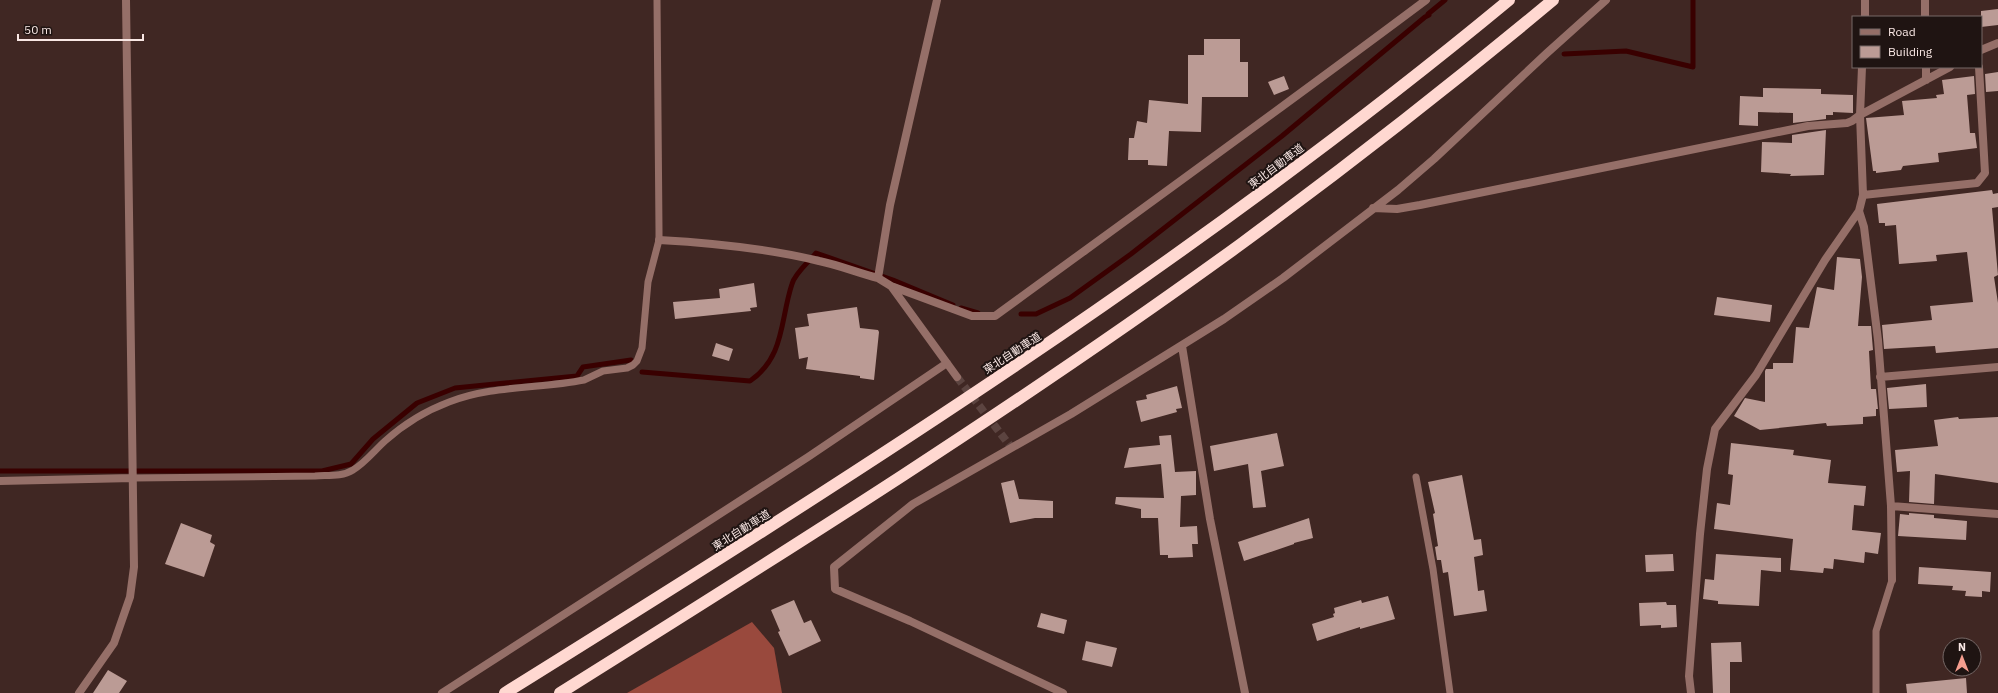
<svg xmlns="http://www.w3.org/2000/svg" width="1998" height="693" viewBox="0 0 1998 693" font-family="'IBM Plex Sans','Noto Sans JP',sans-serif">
	<rect width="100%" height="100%" fill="#402723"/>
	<!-- forest -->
	<path fill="#99493d" d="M752,622L774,648L782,693H627Z"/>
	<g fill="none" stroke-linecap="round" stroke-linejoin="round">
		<!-- stream -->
		<path stroke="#390000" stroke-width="5" d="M1564,54L1626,51L1693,67V0
			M961,308L978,313
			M1021,314H1036L1070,298L1131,254L1282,136L1425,17L1429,15L1428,14L1445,0
			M642,372L750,381C785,357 780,320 792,284C795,273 809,262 816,253L893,280L953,305
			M0,471H322L351,464L373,439L417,403L455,388L577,376L583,367L631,360"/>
	</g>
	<!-- building -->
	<path fill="#bb9b95" d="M1998,9V25L1981,27V11Z
		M1204,39H1240V62H1248V97H1202L1201,132L1169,131L1167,166L1148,165V160H1128L1129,138H1134L1137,121L1147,123L1149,100L1188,104V55H1204Z
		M1998,72V91L1986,92L1985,74Z
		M1284,76L1289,89L1274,95L1268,82Z
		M1974,76L1975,94L1967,95L1970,133H1975L1977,148L1938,153L1939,162L1903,166L1901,170L1876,173V171H1873L1866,118L1904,115L1902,101L1937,98L1936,95L1944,94L1942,80Z
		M1763,88L1821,89V94L1853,95V113L1833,112V115H1826V119L1793,123V113L1758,112V126L1739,125L1740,96L1763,97Z
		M1826,130L1824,175L1790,176L1791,174L1761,172L1762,142L1792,143V135Z
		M1992,190L1993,194L1998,193V207L1992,208L1998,275L1994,277L1998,303V348L1936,353L1935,346L1884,349L1882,325L1932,320L1930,306L1973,302L1967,252L1936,255L1937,261L1899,264L1896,225L1885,226V223H1879L1877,204Z
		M1837,257L1860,259L1862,277L1858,326H1871L1873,350L1869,351L1871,389H1876L1878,409H1876V416L1863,417V424L1827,426L1826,423L1760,430L1734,416L1745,398L1765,402V371L1766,369H1773V363H1793L1796,327L1809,328L1817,287L1834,290Z
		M754,283L757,307L750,308L751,311L675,319L673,302L720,298L719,289Z
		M1717,297L1772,305L1770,322L1714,315Z
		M857,307L860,328L878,330L879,332L874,380L860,378V376L806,369L808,357L799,359L795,328L809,326L807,314Z
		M716,343L733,349L729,361L712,356Z
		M1926,384L1927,407L1889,409L1887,388Z
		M1177,386L1182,408L1176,409L1177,412L1141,422L1136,401L1147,399L1146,395Z
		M1958,417L1959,419L1998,417V483L1935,474L1934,504L1909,502L1910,471L1897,472L1895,450L1938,446L1934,420Z
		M1277,433L1284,466L1261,471L1266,507L1253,508L1248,464L1214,471L1210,446Z
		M1171,435L1175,472L1196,471V495L1181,496L1180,527L1197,526L1198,544H1192L1193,557L1168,558V555H1160L1158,518H1141V509L1115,504L1116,497L1164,498L1161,464L1124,468L1129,448L1160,445L1159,436Z
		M1731,443L1794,450L1793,455L1831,460L1828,483L1866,486L1864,506L1854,505L1852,530L1881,533L1878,554L1865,552L1864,563L1834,559L1833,569L1824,568L1823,573L1790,570L1793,539L1714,529L1717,503L1730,505L1733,475L1728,474Z
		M1462,475L1474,540L1481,539L1483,555L1474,557L1478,591L1484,590L1487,611L1454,616L1448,572L1443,573L1441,560H1437L1435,547L1438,546L1433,514L1435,513L1428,482Z
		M1014,480L1019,499L1053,501V518H1035L1010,523L1001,483Z
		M1909,513L1934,515V518L1967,521L1966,540L1898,536L1900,514L1909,515Z
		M1309,518L1313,538L1294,543V544L1244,561L1238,542Z
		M181,523L212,535L210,542L215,545L204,577L165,564Z
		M1673,554L1674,571L1646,572L1645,555Z
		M1716,554L1781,558V572L1761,570L1759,606L1718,604V601L1703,599L1705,579L1714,580Z
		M1919,567L1991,572L1990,592L1982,591V597L1965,596L1966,591L1952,590L1953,586L1918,584Z
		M1388,596L1395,619L1360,629V627L1317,641L1312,624L1334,617L1333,614L1335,613L1334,608L1361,600L1362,603Z
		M794,600L804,623L811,620L821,641L789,656L778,632L780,631L771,610Z
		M1666,602L1667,605H1676L1677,627L1661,628V625L1640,626L1639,603Z
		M1041,613L1067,620L1064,634L1037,627Z
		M1086,641L1117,648L1112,667L1082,660Z
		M1741,642L1742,662H1730V693H1713L1711,643Z
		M108,670L127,681L119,693H93Z
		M1966,678L1967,693H1907L1906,684Z"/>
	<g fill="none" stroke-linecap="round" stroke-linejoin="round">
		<!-- minor-tunnel -->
		<path stroke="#5c4440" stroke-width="8" stroke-dasharray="8 4" stroke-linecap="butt" d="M957,377L1011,447"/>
		<!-- service -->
		<path stroke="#956f68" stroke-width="7" d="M1416,477L1433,569L1450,693
			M133,478L315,476C327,475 342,477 353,470C365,463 375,450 385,441C404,424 425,411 449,402C492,385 539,389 584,380L603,371L627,368L633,365L637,361L642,348L648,282L659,240V231L657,0
			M1876,693V631L1892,580"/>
		<!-- minor -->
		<path stroke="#956f68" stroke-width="8" d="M937,0L890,205L878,278L891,286L957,377
			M1925,0V17
			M1865,17V0
			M1981,50L1998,43
			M1926,67V80
			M1863,195L1977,183L1985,173L1979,67
			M1373,208L1397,209L1420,205L1808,126L1847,123L1852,121L1860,115L1950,67
			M1859,211L1864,227L1878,340L1891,506L1892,580
			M659,240C713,243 766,248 819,261C839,265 858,273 878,278
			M891,286L972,316H995C1139,211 1283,107 1426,0
			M1182,346L1210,519L1245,693
			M1880,377L1998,367
			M0,481L133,478
			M1891,506L1998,514
			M79,693L114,643L130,597L134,567L126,0
			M442,693L808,457L947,363
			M1063,693L910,621L835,589L834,567L913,504L1071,414L1224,319L1283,278L1398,190L1434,159L1547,53L1606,0
			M1691,693L1689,676L1700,534L1707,469L1715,429L1756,375L1825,260L1859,211L1863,195L1860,115L1862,67"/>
		<!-- motorway -->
		<path stroke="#ffd8d1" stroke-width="12" d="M505,693C850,478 1195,260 1509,0
			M560,693C790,549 1021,404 1241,244C1347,166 1451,85 1553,0"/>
	</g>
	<g text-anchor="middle" stroke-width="4" stroke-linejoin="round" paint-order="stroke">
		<!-- street labels -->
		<g font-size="11" fill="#f9e7e4" stroke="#1f1412">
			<text transform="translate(1276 166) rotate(-37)" y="4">東北自動車道</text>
			<text transform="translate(1012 353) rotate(-33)" y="4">東北自動車道</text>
			<text transform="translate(741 530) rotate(-32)" y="4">東北自動車道</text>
		</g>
	</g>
	<!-- legend -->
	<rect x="1852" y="16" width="130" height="52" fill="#1f1412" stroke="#766866"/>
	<rect x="1860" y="29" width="20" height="6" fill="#956f68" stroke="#766866"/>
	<text x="1888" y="36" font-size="12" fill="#f9e7e4">Road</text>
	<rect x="1860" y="46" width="20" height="12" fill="#bb9b95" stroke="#766866"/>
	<text x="1888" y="56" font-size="12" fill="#f9e7e4">Building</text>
	<!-- north arrow -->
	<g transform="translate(1962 657)"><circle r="19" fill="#1f1412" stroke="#766866"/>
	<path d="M0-3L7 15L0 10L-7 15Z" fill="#f59d8e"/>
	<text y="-6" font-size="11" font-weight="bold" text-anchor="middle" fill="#f9e7e4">N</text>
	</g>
	<!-- scale -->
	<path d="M18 34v6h125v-6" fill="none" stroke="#f9e7e4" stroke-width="2"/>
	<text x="24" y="34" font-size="12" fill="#f9e7e4" stroke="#1f1412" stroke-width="3" paint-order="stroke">50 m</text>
</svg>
